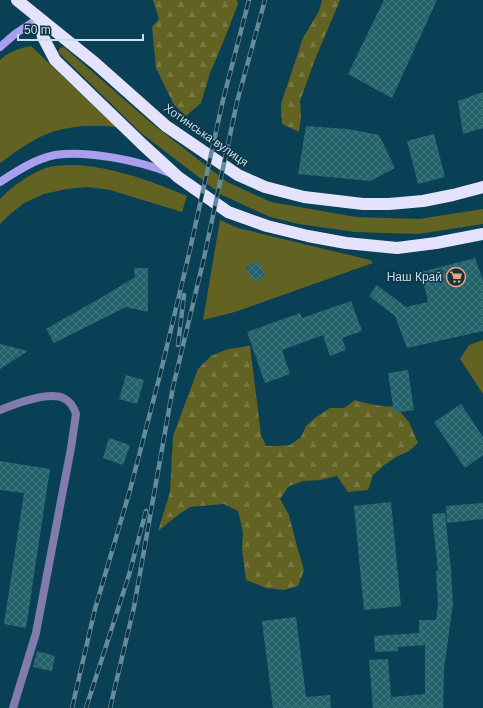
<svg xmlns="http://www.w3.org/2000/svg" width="483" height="708" viewBox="0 0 483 708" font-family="Arial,sans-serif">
	<defs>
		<pattern id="forest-firs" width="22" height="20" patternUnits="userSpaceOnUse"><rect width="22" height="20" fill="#626222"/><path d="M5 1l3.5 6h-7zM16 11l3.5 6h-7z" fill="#777842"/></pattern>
		<pattern id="building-cross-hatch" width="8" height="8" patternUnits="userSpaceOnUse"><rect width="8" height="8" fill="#24636c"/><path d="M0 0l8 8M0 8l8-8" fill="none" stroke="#427981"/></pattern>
	</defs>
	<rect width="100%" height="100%" fill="#094055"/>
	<!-- green -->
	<path fill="#626222" d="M31,46L116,127C91,124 65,126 42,136C27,143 13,154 0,163V60C8,52 20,48 31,46Z
		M64,47L150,122L227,182L271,202L356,217L419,219L483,209V224L418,234L355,232L299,224L270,217L222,195L141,133L58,52L60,48Z
		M77,165C116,168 151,181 187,196L182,212L110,190L88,187L66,189L44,194L24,203L8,216L0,224V199C11,187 31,173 46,168C56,165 67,165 77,165Z
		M220,220L238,228L370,260L373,263L235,312L203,320Z
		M483,340V394L460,359L469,345Z"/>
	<!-- forest -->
	<path fill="url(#forest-firs)" d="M153,0H237L238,4L222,45L210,73L201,103L186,116L174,105L156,68L152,27L159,19Z
		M322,0H340L314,62L300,101L301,117L299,132L282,124L281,104L303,38L319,11Z
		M250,346L261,435L266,446H276L290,445L301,437L306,426L316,417L330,408H344L355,400C370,405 381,406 396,407L409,422L418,443L409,451L396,457L383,466L373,475L368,490L348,492L337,476L320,480L304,481L289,486L280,499L289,515L298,550L304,570L298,586L284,590L266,588L246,580L242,549L243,532L238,511L224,504L190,507L178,515L158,531L170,492L173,436L198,369L211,356L228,349Z"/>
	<!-- building -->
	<path fill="url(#building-cross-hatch)" d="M384,0H437L392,98L348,74Z
		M483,92V128L463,134L458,101Z
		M306,126L348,129L379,135L395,168L370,181L298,174Z
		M434,134L445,177L418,184L407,141Z
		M475,258L483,280V331L407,348L395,316L369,296L377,285L406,307L428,302L421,272Z
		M256,261L266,274L255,282L245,268Z
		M134,268H148V312L126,307L54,343L46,329L104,296L135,277Z
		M351,301L362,331L342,338L346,350L330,356L323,335L282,350L290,374L265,383L247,332L300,313L302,318Z
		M0,344L28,351L0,369Z
		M408,370L414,410L394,413L388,373Z
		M126,375L144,380L137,404L119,399Z
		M461,404L483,437V455L465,468L434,422Z
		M109,438L130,445L123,465L103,458Z
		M0,461L50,469L26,628L4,624L24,493L0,490Z
		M391,502L401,606L364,610L354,506Z
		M483,503V519L447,523L446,506Z
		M445,513L451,569L453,603L444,669L443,708H373L369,660L388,659L391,697L425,694V645L398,647V651L375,652L374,636L419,633V620H436L438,604L436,571H438L432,514Z
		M296,617L306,697L330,695L331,708H273L262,621Z
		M37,651L55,656L52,671L33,667Z"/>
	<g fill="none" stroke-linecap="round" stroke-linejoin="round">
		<!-- street -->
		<path stroke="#817cad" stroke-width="8" d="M0,410C15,404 50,390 65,399C71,402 74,408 76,414L71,448L36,633L13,708"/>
		<!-- secondary -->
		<path stroke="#a99fee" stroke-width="8" d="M0,47L15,34L39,18
			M0,182C17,171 35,159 55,155C88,150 140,161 170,173"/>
		<!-- highway -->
		<path stroke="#e5e3fc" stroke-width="12" d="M17,0L95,63L166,126L238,175L265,187L304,197L363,204H389L423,201L453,195L483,187
			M39,18L43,37L55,60L142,144L178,177L228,212L267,226L308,236L346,243L397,248L436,243L483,234"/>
		<!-- rail casing -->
		<g stroke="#638c9d" stroke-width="4.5">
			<path id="rail" d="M178,345L184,295
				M72,708L95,609L130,490L161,371L189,254L223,100L249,0
				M86,708L129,575L146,511
				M110,708L134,607L173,387L204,258L237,102L265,0"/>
		</g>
		<!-- rail -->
		<use href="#rail" stroke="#0e3545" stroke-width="3" stroke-dasharray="9" stroke-linecap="butt"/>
	</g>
	<!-- icons -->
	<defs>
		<g id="supermarket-ring" transform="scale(1)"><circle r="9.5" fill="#0e3545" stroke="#f0a279" stroke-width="1.5"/><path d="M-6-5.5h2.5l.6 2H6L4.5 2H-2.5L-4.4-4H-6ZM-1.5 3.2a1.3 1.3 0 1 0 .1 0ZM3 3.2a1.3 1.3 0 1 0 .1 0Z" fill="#f0a279"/></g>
	</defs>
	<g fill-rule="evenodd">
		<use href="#supermarket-ring" x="456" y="277"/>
	</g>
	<g text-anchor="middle" stroke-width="3" stroke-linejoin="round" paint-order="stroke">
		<!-- street labels -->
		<g font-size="12" fill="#c6dfec" stroke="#0e3545">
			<text transform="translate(206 135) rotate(35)" y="4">Хотинська вулиця</text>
		</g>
		<!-- poi labels -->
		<g font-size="12" fill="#c6dfec" stroke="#0e3545" text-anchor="end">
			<text x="442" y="281">Наш Край</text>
		</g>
	</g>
	<!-- scale -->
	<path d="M18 34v6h125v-6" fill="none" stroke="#c6dfec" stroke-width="2"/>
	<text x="24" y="34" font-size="12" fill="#c6dfec" stroke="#0e3545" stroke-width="3" paint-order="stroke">50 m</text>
</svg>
